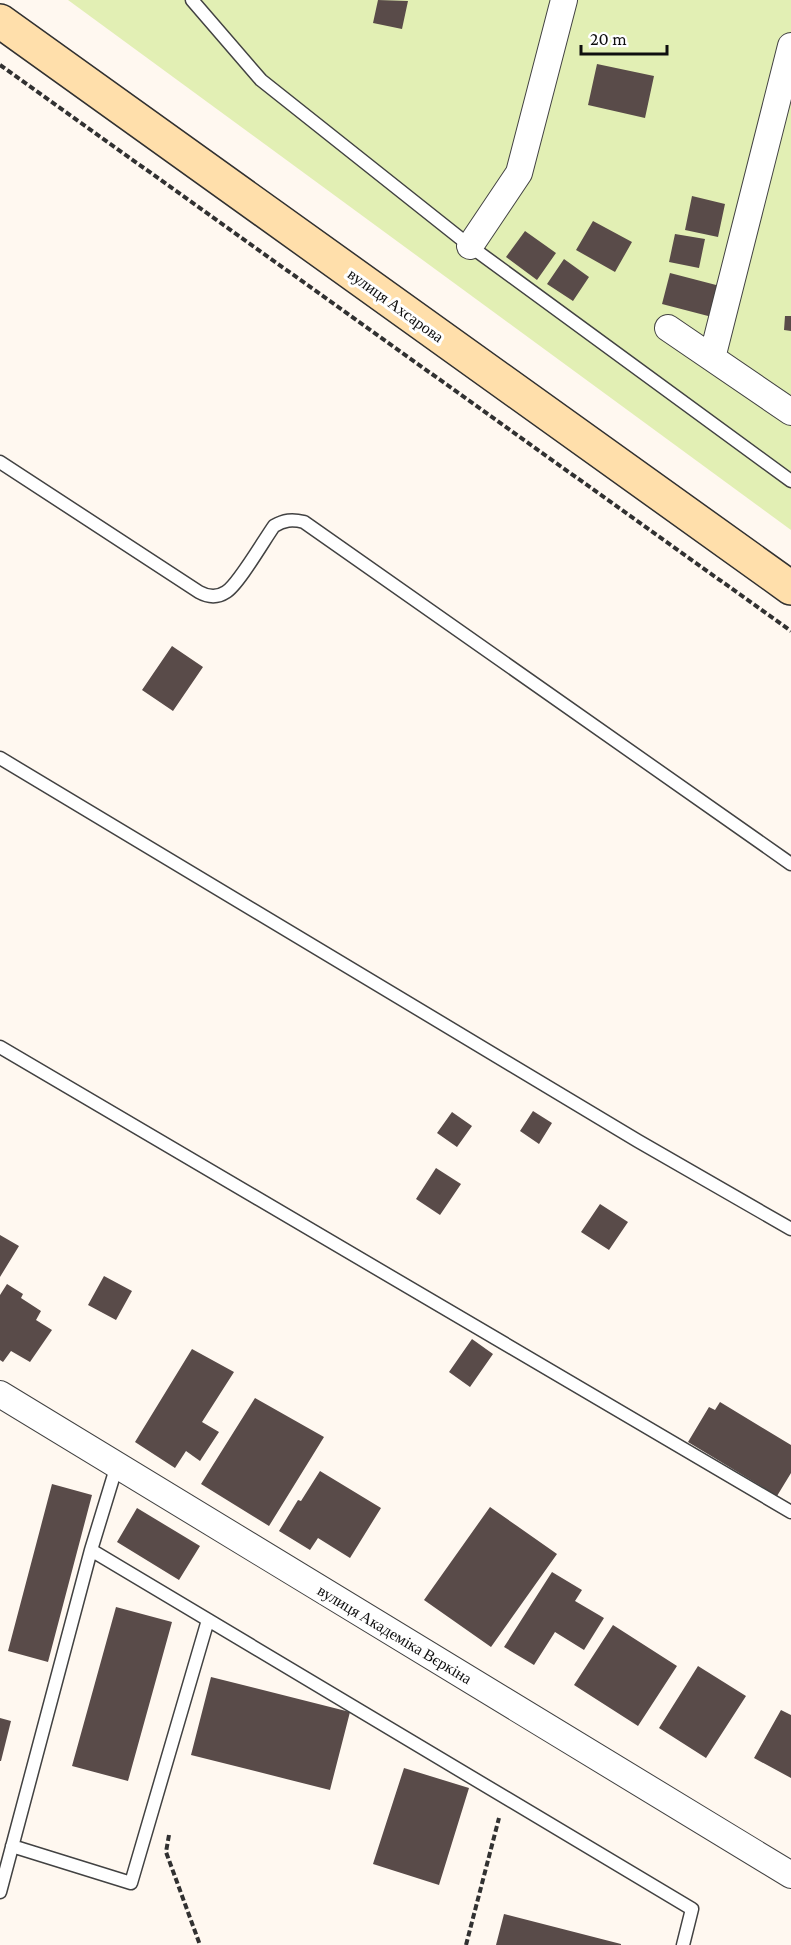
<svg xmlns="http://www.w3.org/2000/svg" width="791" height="1945" viewBox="0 0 791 1945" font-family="'Crimson Pro',serif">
	<rect width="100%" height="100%" fill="#fff8f0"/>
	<!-- green -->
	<path fill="#e2efb4" d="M68,0H791V530Z"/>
	<!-- building -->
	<path fill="#594b49" d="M378,0L408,1L402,29L373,23Z
		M597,64L654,76L645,118L588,105Z
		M692,196L725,204L718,237L685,230Z
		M593,221L632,242L615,272L576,250Z
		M525,231L556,253L537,280L506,257Z
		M675,234L705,239L699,268L669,262Z
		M564,259L589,277L573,301L547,284Z
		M670,273L720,286L712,317L662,304Z
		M785,316H791V331L784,330Z
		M172,646L203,667L173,711L142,690Z
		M533,1111L552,1123L539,1144L520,1131Z
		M452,1112L472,1126L457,1147L437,1133Z
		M436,1168L461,1184L440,1215L416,1199Z
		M600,1204L628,1222L609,1250L581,1232Z
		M0,1235L19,1246L0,1277Z
		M104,1276L132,1291L116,1320L88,1305Z
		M7,1284L23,1294L21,1298L41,1311L36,1320L52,1330L30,1362L11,1351L3,1362L0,1360V1295Z
		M472,1339L493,1354L470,1387L449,1372Z
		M192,1349L234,1372L202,1422L219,1432L200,1461L186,1451L175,1468L135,1442Z
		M255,1398L324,1437L269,1526L201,1484Z
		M720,1402L791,1445V1473L777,1496L688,1442L709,1407L715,1410Z
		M320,1471L381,1508L350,1558L318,1538L310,1550L279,1531L298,1500L301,1501Z
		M52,1484L92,1495L48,1662L8,1651Z
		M490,1507L557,1554L491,1647L424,1600Z
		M137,1508L200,1546L179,1580L117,1542Z
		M552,1572L582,1590L575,1601L604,1618L584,1650L555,1632L534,1665L504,1647Z
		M116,1607L172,1622L128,1781L72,1766Z
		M613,1625L677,1666L638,1726L574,1685Z
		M698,1666L746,1696L706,1758L659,1728Z
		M211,1677L350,1712L330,1790L191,1755Z
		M781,1710L791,1715V1778L754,1758Z
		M0,1718L11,1721L1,1761H0Z
		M404,1768L469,1788L439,1885L373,1864Z
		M504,1914L621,1944V1945H496Z"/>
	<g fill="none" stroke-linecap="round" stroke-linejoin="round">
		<!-- service casing -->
		<g stroke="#424242" stroke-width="15">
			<path id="service" d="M192,0L261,80L470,246L791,481
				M0,462L199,592C208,597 217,598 226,592C238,585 264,540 274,526C284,520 292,519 304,522L791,864
				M0,758L638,1141L791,1229
				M0,1047L791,1512
				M91,1550L117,1465
				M12,1846L131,1883L208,1620
				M0,1892L91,1550L692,1909L683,1945"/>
		</g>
		<!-- minor casing -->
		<g stroke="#424242" stroke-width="28">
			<path id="minor" d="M470,246L519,173L564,0
				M668,328L791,412
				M712,358L791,46
				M0,1394L791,1875"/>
		</g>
		<!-- secondary casing -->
		<g stroke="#313131" stroke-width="36">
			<path id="secondary" d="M0,21L791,588"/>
		</g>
		<!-- path -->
		<path stroke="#313131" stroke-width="4" stroke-dasharray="6 3" stroke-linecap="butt" d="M0,65L791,631
			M169,1835L166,1852L200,1945
			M466,1945L499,1818"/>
		<!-- service -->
		<use href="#service" stroke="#fff" stroke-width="12"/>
		<!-- minor -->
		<use href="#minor" stroke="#fff" stroke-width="26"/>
		<!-- secondary -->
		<use href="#secondary" stroke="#ffdfab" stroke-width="33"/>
	</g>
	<g text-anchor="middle" stroke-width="6" stroke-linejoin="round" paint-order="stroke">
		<!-- street labels -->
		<g font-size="16" fill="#0f0f0f" stroke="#fff">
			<text transform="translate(396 305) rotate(36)" y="6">вулиця Ахсарова</text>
			<text transform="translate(395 1634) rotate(31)" y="6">вулиця Академіка Вєркіна</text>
		</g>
	</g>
	<!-- scale -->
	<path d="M581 45v9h86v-9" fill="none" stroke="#0f0f0f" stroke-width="3"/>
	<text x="590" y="45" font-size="18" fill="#0f0f0f" stroke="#ffffff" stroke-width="4.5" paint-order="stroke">20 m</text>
</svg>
